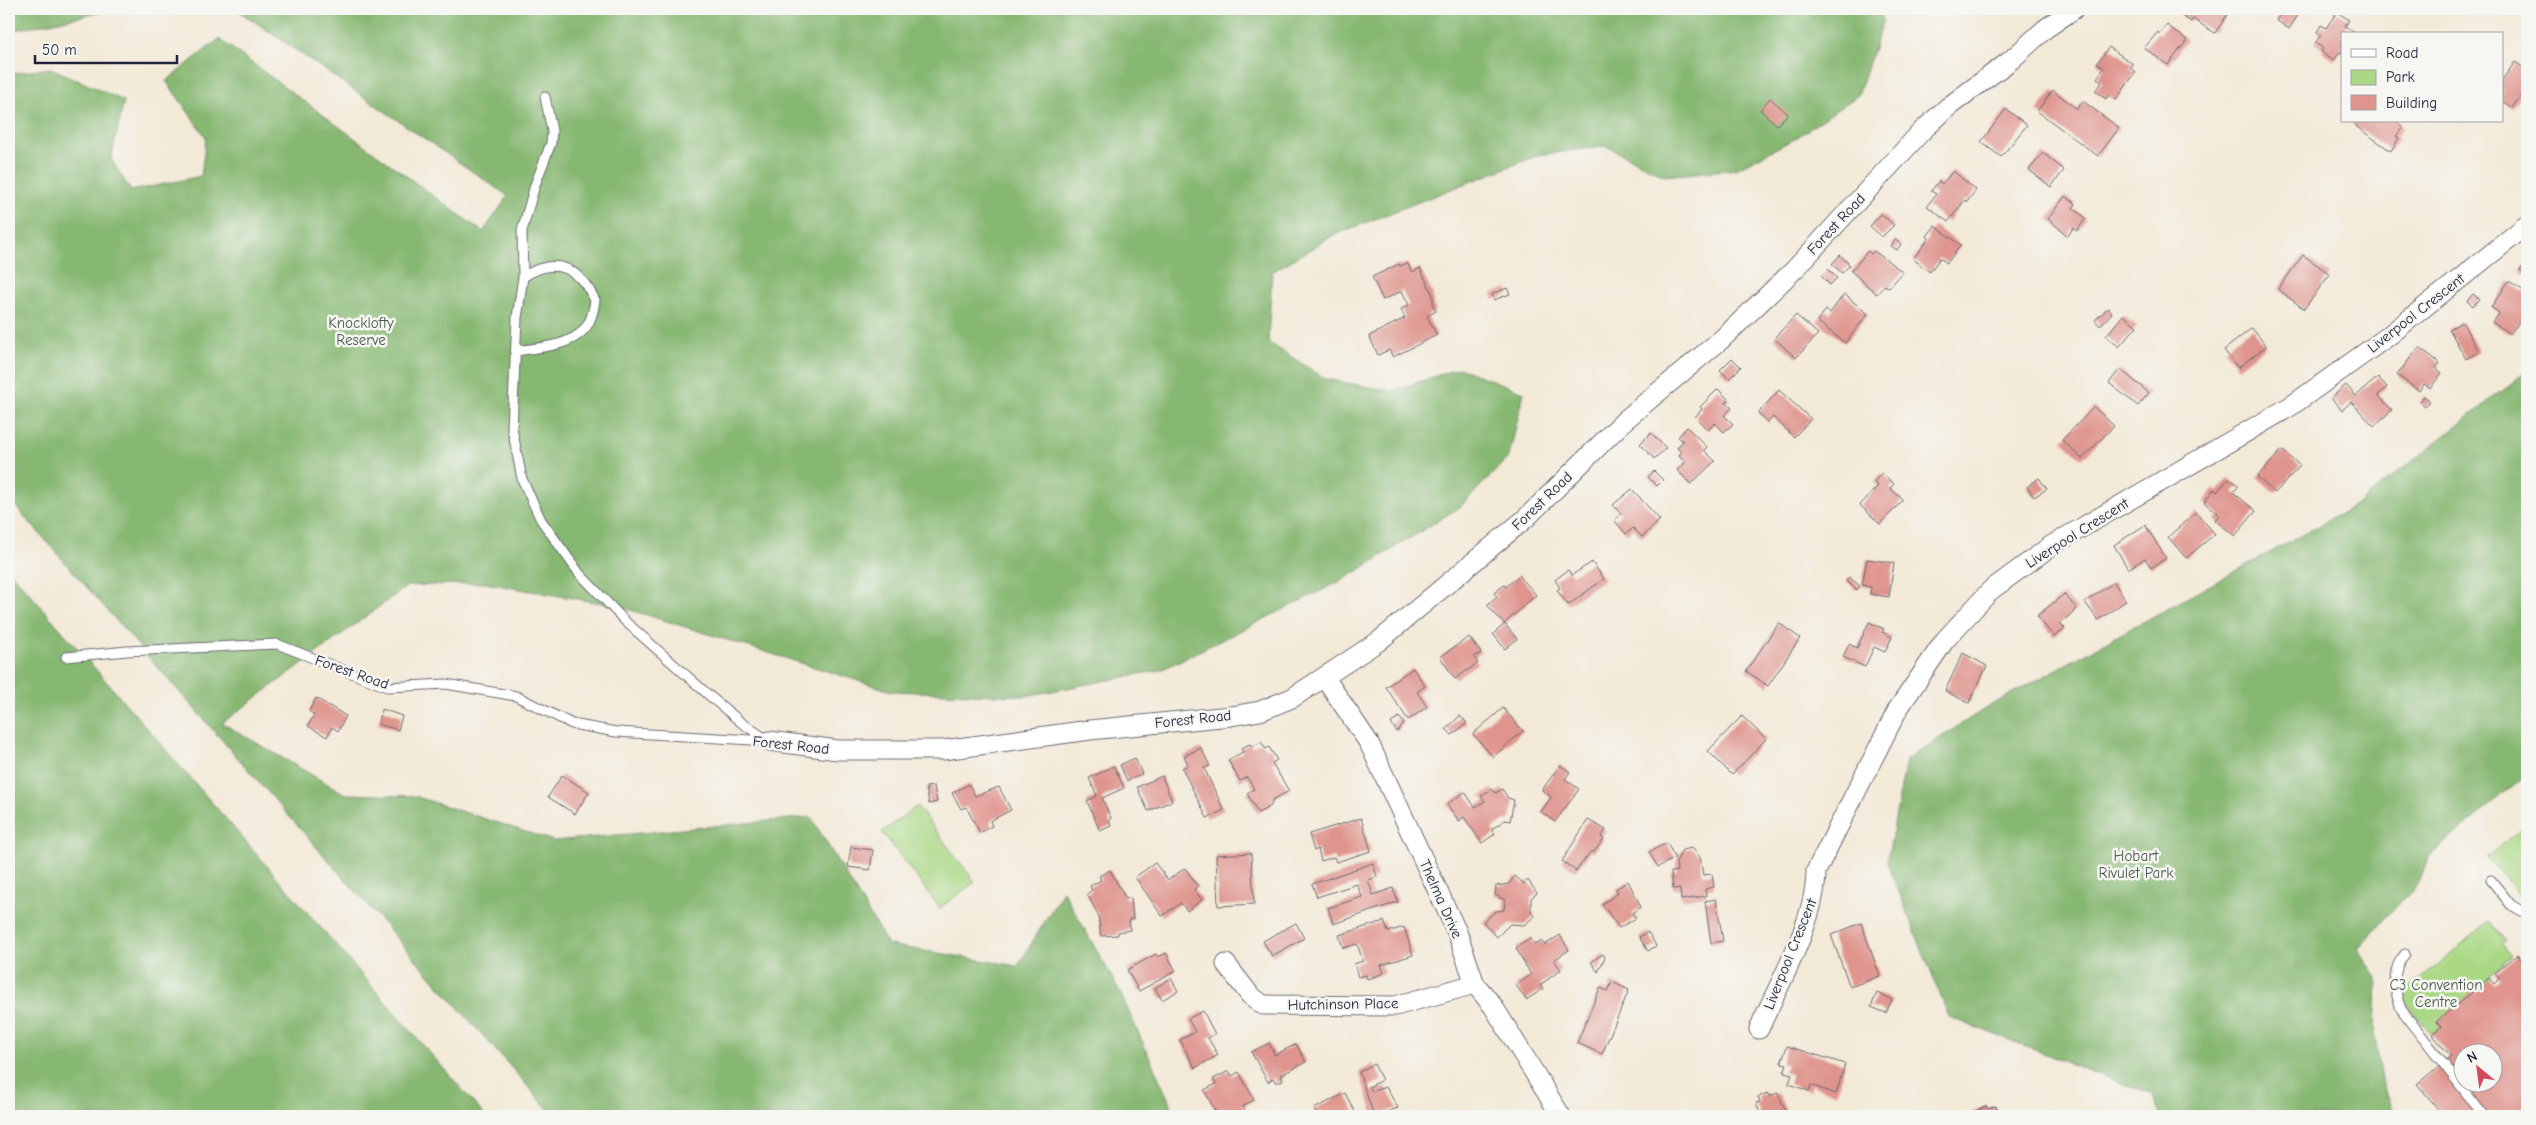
<svg xmlns="http://www.w3.org/2000/svg" width="2536" height="1125" viewBox="0 0 2536 1125" font-family="'Comic Neue',sans-serif">
	<rect width="100%" height="100%" fill="#f6f6f2"/>
	<filter id="ink" filterUnits="userSpaceOnUse"><feTurbulence type="fractalNoise" baseFrequency=".02" numOctaves="2"/><feDisplacementMap in="SourceGraphic" scale="10" xChannelSelector="R" yChannelSelector="G"/><feConvolveMatrix kernelMatrix="1 2 1 2 8 2 1 2 1" color-interpolation-filters="sRGB"/></filter>
	<filter id="wash" filterUnits="userSpaceOnUse"><feTurbulence type="fractalNoise" baseFrequency=".0096" numOctaves="4" result="noise"/><feDisplacementMap in="SourceGraphic" scale="20" xChannelSelector="R" yChannelSelector="G"/><feGaussianBlur stdDeviation="1.12" result="paint"/><feColorMatrix in="noise" values="0 0 0 0 0 0 0 0 0 0 0 0 0 0 0 0 0 1.4 0 .05"/><feComposite in="paint" operator="in"/></filter>
	<g filter="url(#wash)">
		<rect width="100%" height="100%" fill="#f3e9d7"/>
		<!-- green -->
		<path fill="#aad885" stroke="#667d60" d="M917,806L975,882L940,908L882,832Z
			M2527,824V900L2522,898L2487,858Z
			M2489,921L2505,940L2501,944L2511,956L2488,976L2489,978L2437,1022L2441,1027L2432,1034L2400,996Z"/>
		<!-- forest -->
		<path fill="#87b872" stroke="#546d56" d="M9,9H117L15,30H9Z
			M236,9H1881L1883,22L1858,95L1796,138L1736,169L1665,176L1606,146L1539,155L1334,235L1272,272L1268,342L1326,379L1392,391L1459,368L1524,392L1509,457L1460,507L1343,580L1161,670L1026,696L891,691L618,606L485,583L407,586L222,723L345,794L414,796L554,841L811,817L888,945L1018,966L1063,891L1118,988L1176,1116H554L9,499V74L51,68L124,101L111,159L131,191L201,176L206,137L166,81L219,39L483,232L508,196Z
			M2527,371V774L2428,857L2420,881L2358,948L2377,978L2375,1038L2383,1085L2394,1116H2161L2152,1095L1949,1017L1887,862L1906,760L1986,708L2358,504Z
			M9,570L485,1116H9Z"/>
		<g id="blocks">
			<!-- building -->
			<path fill="#df958e" fill-rule="evenodd" d="M2180,9H2231L2215,33L2193,19L2191,22L2177,13Z
				M2284,9H2289L2298,15L2289,29L2276,20Z
				M2337,12L2349,20L2345,26L2356,34H2342V53L2340,52L2334,60L2321,51L2323,48L2315,43L2321,35L2317,32L2321,25L2326,28Z
				M2167,25L2187,40L2168,65L2144,48L2158,32L2160,34Z
				M2109,47L2133,64L2130,68L2136,72L2116,100L2109,95L2106,99L2095,91L2102,82L2097,78L2104,68L2097,63Z
				M2515,62L2527,70V87L2512,108L2502,101V80Z
				M2053,90L2077,109L2083,101L2119,128L2098,156L2037,111Z
				M1770,98L1788,114L1777,125L1760,110Z
				M2006,109L2027,125L2001,157L1981,142Z
				M2356,121H2396L2403,127L2396,136L2399,138L2391,151L2354,125Z
				M2043,153L2064,170L2051,187L2029,170Z
				M1953,171L1976,190L1967,202L1965,200L1948,222L1927,206L1936,194L1931,191L1939,181L1942,184Z
				M2065,196L2076,204L2073,208L2086,218L2077,231L2073,228L2068,236L2048,219Z
				M1881,214L1894,225L1882,237L1870,226Z
				M1935,226L1961,245L1947,263L1940,258L1930,272L1913,259L1929,238L1927,236Z
				M1895,240L1901,244L1897,250L1891,246Z
				M1868,251L1871,254L1874,251L1903,272L1889,288L1885,285L1877,294L1851,271Z
				M1840,255L1850,265L1842,273L1832,264Z
				M2303,255L2330,274L2304,309L2278,289Z
				M2527,259V276L2520,271Z
				M1407,263L1412,272L1420,268L1433,295V305L1436,311L1427,316L1437,335L1393,357L1389,350L1378,355L1369,336L1405,318L1401,309L1409,305L1402,291L1383,300L1372,277L1399,264L1400,266Z
				M1828,269L1837,278L1830,285L1821,276Z
				M2509,281L2527,293V312L2510,334L2492,322L2499,313L2491,307Z
				M1507,288L1510,294L1494,300L1492,294Z
				M1844,294L1868,314L1845,343L1817,321L1826,310L1830,313Z
				M2473,294L2479,299L2473,306L2467,301Z
				M2108,308L2112,313L2100,326L2095,320Z
				M1796,315L1818,334L1796,358L1774,338Z
				M2123,315L2137,326L2119,347L2106,336Z
				M2462,322L2479,352L2466,359L2449,329Z
				M2252,328L2266,346L2238,368L2224,350Z
				M2419,347L2440,363L2436,368L2442,373L2430,388L2424,384L2419,391L2397,375Z
				M1732,358L1741,367L1729,379L1720,370Z
				M2120,369L2149,393L2138,406L2109,383Z
				M2378,377L2387,387L2378,395L2392,410L2374,426L2351,402L2342,410L2331,398L2346,385L2356,396Z
				M1718,389L1729,400L1726,403L1732,408L1724,415L1733,424L1724,432L1715,423L1708,430L1695,417L1702,409L1700,407Z
				M1779,390L1811,419L1794,437L1773,417L1768,422L1758,413Z
				M2424,396L2430,401L2425,407L2419,402Z
				M2094,407L2114,426L2082,459L2062,440Z
				M1687,427L1707,447L1704,450L1715,461L1691,484L1677,470L1686,462L1679,455L1682,452L1677,448L1683,441L1678,437Z
				M1651,433L1666,448L1654,459L1640,444Z
				M2282,450L2300,466L2275,493L2257,477Z
				M1654,471L1663,480L1657,486L1648,477Z
				M1882,473L1894,484L1890,488L1903,500L1880,524L1860,505L1878,486L1874,482Z
				M2039,478L2047,489L2034,497L2027,487Z
				M2229,478L2239,486L2233,492L2256,511L2235,536L2215,520L2219,515L2204,502L2214,489L2217,492Z
				M1632,489L1660,520L1642,537L1633,528L1626,534L1614,520L1621,514L1613,505Z
				M2196,512L2215,534L2186,558L2168,537Z
				M2145,525L2166,558L2151,568L2145,558L2128,569L2114,545Z
				M1867,559L1894,563L1889,597L1870,594L1871,587L1862,585Z
				M1592,562L1604,579L1568,605L1557,590L1560,588L1555,580L1568,570L1572,575Z
				M1519,575L1536,595L1504,624L1487,605L1497,596L1494,593L1504,585L1506,587Z
				M1849,577L1860,586L1857,590L1846,581Z
				M2114,582L2126,601L2098,620L2085,602Z
				M2064,594L2077,609L2060,623L2065,628L2054,637L2037,616Z
				M1869,622L1884,629L1882,632L1892,637L1885,652L1874,647L1865,667L1843,657L1849,644L1857,648Z
				M1779,623L1800,638L1768,686L1746,671Z
				M1505,624L1517,639L1505,649L1493,634Z
				M1469,637L1481,653L1474,657L1478,663L1455,679L1440,657Z
				M1963,653L1987,666L1969,703L1945,691Z
				M1413,668L1425,686L1417,692L1427,707L1408,720L1386,687Z
				M316,698L346,716L338,731L332,727L327,737L308,726L314,715L309,711Z
				M1503,708L1523,731L1493,757L1473,734Z
				M382,709L402,716L398,730L378,724Z
				M1460,716L1467,723L1452,735L1446,729Z
				M1742,716L1766,739L1732,775L1708,751Z
				M1399,717L1404,723L1397,732L1391,723Z
				M1261,742L1266,749L1269,747L1277,760L1272,763L1289,791L1272,800L1271,806L1258,813L1247,793L1254,789L1247,777L1240,781L1228,760L1243,752L1241,748L1250,744L1252,747Z
				M1201,748L1210,766L1204,768L1224,810L1207,818L1182,768L1188,765L1184,756Z
				M1135,758L1142,774L1127,781L1120,765Z
				M1560,765L1570,772L1565,779L1579,789L1555,822L1541,812L1551,797L1542,790Z
				M1114,766L1124,788L1102,798L1111,818L1109,820L1111,826L1100,831L1087,801L1097,796L1089,778Z
				M562,775L589,792L575,814L548,797Z
				M1162,776L1172,801L1148,811L1137,787Z
				M969,784L975,796L999,787L1011,810L990,821L992,826L980,833L966,807L961,809L952,793Z
				M934,786L937,802L929,804L926,787Z
				M1492,789L1496,793L1502,789L1508,798L1514,800L1510,821L1505,820L1492,829L1495,834L1482,843L1464,817L1459,821L1447,804L1465,792L1475,807L1485,801L1481,796Z
				M1361,818L1371,851L1336,862L1334,857L1321,861L1318,849L1314,851L1309,834Z
				M1588,820L1606,830L1601,837L1604,839L1593,853L1591,851L1576,871L1562,861Z
				M1667,843L1675,858L1658,867L1649,852Z
				M851,847L873,850L870,870L848,867Z
				M1692,848L1700,857L1703,875L1712,874L1714,887L1705,889L1706,896L1681,900L1680,888L1673,889L1671,872L1677,871L1676,862L1682,850Z
				M1251,853L1254,904L1218,906L1216,855Z
				M1155,863L1168,880L1185,868L1198,887L1194,889L1202,900L1187,911L1181,903L1162,916L1135,877Z
				M1373,863L1377,877L1368,880L1373,895L1393,888L1398,902L1333,924L1328,908L1362,897L1357,884L1317,897L1312,884Z
				M1110,870L1126,899L1131,898L1133,919H1129L1130,930L1118,932V935L1101,936L1098,915L1087,894L1092,890L1090,886L1101,880L1099,876Z
				M1515,876L1524,884L1528,880L1537,893L1531,898V911L1535,916L1524,925L1510,924L1497,937L1483,922L1496,911L1504,910L1505,900L1495,895L1496,886L1509,884Z
				M1628,881L1641,907L1632,913L1636,918L1619,928L1602,904L1618,893L1616,889Z
				M1716,899L1723,941L1711,943L1705,901Z
				M1384,921L1388,932L1404,927L1413,955L1381,965L1384,973L1367,979L1366,975L1358,977L1354,964L1363,961L1357,944L1343,948L1339,935Z
				M1296,923L1304,938L1272,956L1263,941Z
				M1861,923L1880,976L1850,987L1831,935Z
				M1648,932L1656,946L1648,951L1639,937Z
				M1560,935L1569,950L1554,960L1561,970L1540,985L1543,989L1526,1000L1516,985L1531,975L1516,948L1531,938L1535,945L1542,941L1545,945Z
				M1166,953L1176,971L1139,991L1127,970L1156,954L1158,957Z
				M1603,954L1605,957L1598,972L1591,962Z
				M2517,955L2522,961L2527,957V1116H2444L2417,1084L2451,1056L2432,1034L2441,1027L2436,1022L2489,978L2494,984L2500,978L2495,973ZM2464,1052H2494V1082H2464Z
				M1171,978L1178,991L1162,1000L1155,988Z
				M1612,982L1629,990L1602,1054L1577,1043L1600,988L1608,991Z
				M1877,993L1892,1000L1886,1013L1871,1007Z
				M1203,1011L1215,1034L1208,1038L1218,1055L1195,1068L1180,1040L1195,1032L1188,1019Z
				M1269,1043L1275,1055L1296,1044L1306,1062L1281,1075L1283,1080L1276,1083L1273,1078L1268,1082L1251,1052Z
				M1787,1046L1845,1064L1836,1094L1811,1085L1809,1091L1789,1084L1792,1074L1784,1072L1787,1064L1781,1063Z
				M1374,1064L1382,1080L1369,1087L1372,1091L1386,1087L1398,1108L1374,1116L1359,1072Z
				M1229,1071L1232,1076L1239,1072L1254,1100L1243,1106L1248,1116H1218L1204,1090L1216,1084L1213,1079Z
				M1345,1093L1357,1116H1317L1314,1109Z
				M1768,1093L1770,1096L1778,1093L1788,1116H1761L1756,1103L1760,1102L1758,1097Z
				M1987,1106V1109L1996,1106L1998,1116H1964Z"/>
		</g>
	</g>
	<g filter="url(#ink)">
		<use href="#blocks" fill-opacity="0" stroke="#6b6872" stroke-width="1"/>
		<g fill="none" stroke-linecap="round" stroke-linejoin="round">
			<!-- service casing -->
			<g stroke="#6b6872" stroke-width="11">
				<path id="service" d="M523,277L522,231L535,185L551,143L552,131L545,97
					M516,351C540,347 579,347 590,320C593,314 594,307 595,300C578,267 556,256 523,277L517,318L512,428L522,479L541,520L579,573L626,622L712,698L742,723L769,741
					M66,657L127,651L277,644L387,687L446,684L516,696L572,724L616,732L769,741
					M2491,880L2511,905L2527,914
					M2405,954C2391,968 2394,991 2401,1009L2484,1116"/>
			</g>
			<!-- minor casing -->
			<g stroke="#6b6872" stroke-width="21">
				<path id="minor" d="M1325,678L1369,743L1457,932L1475,984L1493,1006L1561,1116
					M769,741L838,750H943L1090,730L1231,716L1260,711L1292,698L1379,641L1526,518L1625,420L1723,338L1795,269L1921,132L1948,107L2011,60L2045,29L2074,9
					M1226,964L1250,995L1263,1005L1395,1006L1475,984
					M1759,1029C1779,983 1816,921 1816,871L1898,709L1945,640L1991,590L2052,545L2291,406L2387,337L2527,225"/>
			</g>
			<!-- service -->
			<use href="#service" stroke="#fff" stroke-width="9"/>
			<!-- minor -->
			<use href="#minor" stroke="#fff" stroke-width="19"/>
		</g>
	</g>
	<g text-anchor="middle" stroke-width="5" stroke-linejoin="round" paint-order="stroke">
		<!-- street labels -->
		<g font-size="15" fill="#22223b" stroke="#f6f6f2">
			<text transform="translate(1836 224) rotate(-47)" y="5">Forest Road</text>
			<text transform="translate(2416 313) rotate(-38)" y="5">Liverpool Crescent</text>
			<text transform="translate(1542 501) rotate(-44)" y="5">Forest Road</text>
			<text transform="translate(2077 533) rotate(-32)" y="5">Liverpool Crescent</text>
			<text transform="translate(352 672) rotate(19)" y="5">Forest Road</text>
			<text transform="translate(1193 719) rotate(-6)" y="5">Forest Road</text>
			<text transform="translate(791 745) rotate(6)" y="5">Forest Road</text>
			<text transform="translate(1441 899) rotate(66)" y="5">Thelma Drive</text>
			<text transform="translate(1790 954) rotate(-68)" y="5">Liverpool Crescent</text>
			<text transform="translate(1343 1004) rotate(-1)" y="5">Hutchinson Place</text>
		</g>
		<!-- park labels -->
		<g font-size="15" fill="#4b5951" stroke="#f6f6f2">
			<text x="361" y="328">Knocklofty<tspan x="361" dy="17">Reserve</tspan></text>
			<text x="2136" y="861">Hobart<tspan x="2136" dy="17">Rivulet Park</tspan></text>
			<text x="2436" y="990">C3 Convention<tspan x="2436" dy="17">Centre</tspan></text>
		</g>
	</g>
	<!-- margin -->
	<rect width="2536" height="1125" fill="none" stroke="#f6f6f2" stroke-width="30"/>
	<!-- legend -->
	<rect x="2341" y="32" width="162" height="90" fill="#f6f6f2" stroke="#a1a1a9"/>
	<rect x="2351" y="49" width="25" height="8" fill="#ffffff" stroke="#a1a1a9"/>
	<text x="2386" y="58" font-size="15" fill="#22223b">Road</text>
	<rect x="2351" y="70" width="25" height="15" fill="#aad885" stroke="#a1a1a9"/>
	<text x="2386" y="82" font-size="15" fill="#22223b">Park</text>
	<rect x="2351" y="95" width="25" height="15" fill="#df958e" stroke="#a1a1a9"/>
	<text x="2386" y="108" font-size="15" fill="#22223b">Building</text>
	<!-- north arrow -->
	<g transform="translate(2478 1068) rotate(331)"><circle r="24" fill="#f6f6f2" stroke="#a1a1a9"/>
	<path d="M0-4L9 19L0 12L-9 19Z" fill="#d1495b"/>
	<text y="-8" font-size="14" font-weight="bold" text-anchor="middle" fill="#22223b">N</text>
	</g>
	<!-- scale -->
	<path d="M35 55v8h142v-8" fill="none" stroke="#22223b" stroke-width="2.5"/>
	<text x="42" y="55" font-size="15" fill="#22223b" stroke="#f6f6f2" stroke-width="4" paint-order="stroke">50 m</text>
</svg>
